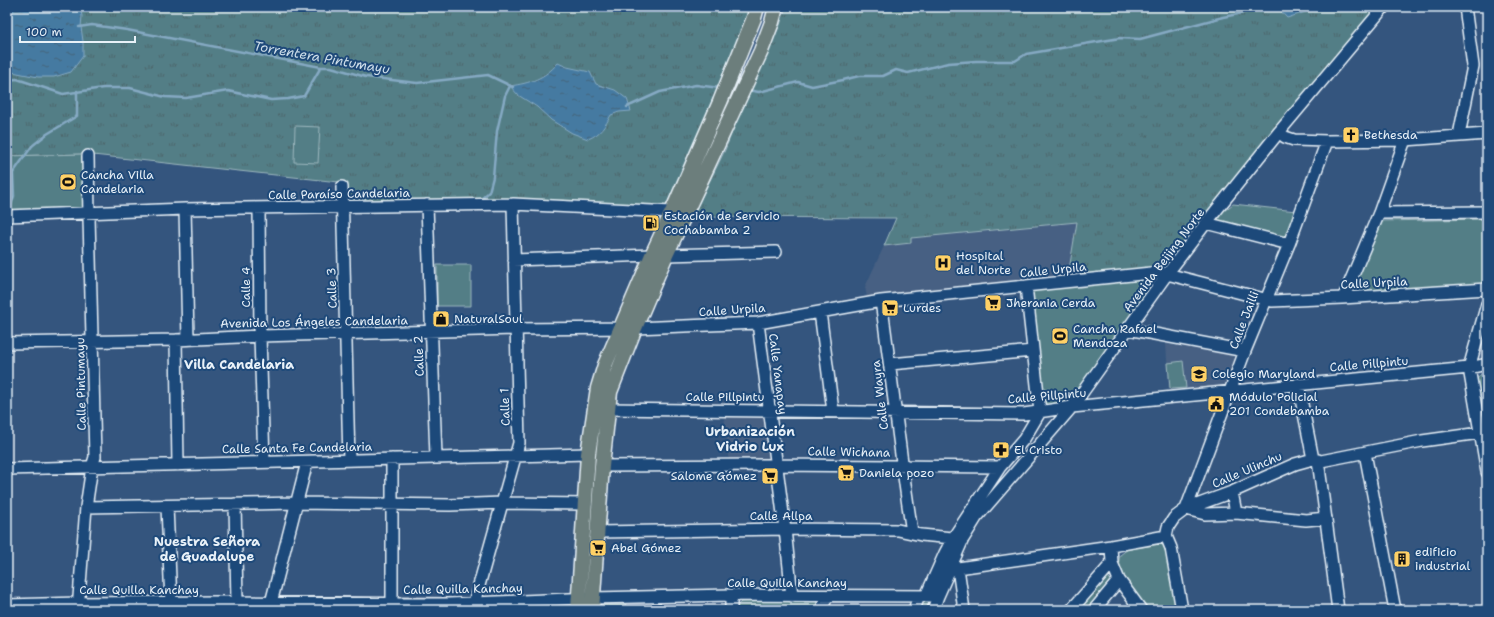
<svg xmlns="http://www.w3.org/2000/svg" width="1494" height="617" viewBox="0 0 1494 617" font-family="'Shantell Sans',sans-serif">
	<defs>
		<pattern id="grass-tufts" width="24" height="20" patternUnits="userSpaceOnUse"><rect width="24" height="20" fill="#537e86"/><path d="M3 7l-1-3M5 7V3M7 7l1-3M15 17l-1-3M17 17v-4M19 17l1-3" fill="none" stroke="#4d666b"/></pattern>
		<pattern id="water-ripples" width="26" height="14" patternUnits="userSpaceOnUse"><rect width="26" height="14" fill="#447aa1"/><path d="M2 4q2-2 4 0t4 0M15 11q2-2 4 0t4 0" fill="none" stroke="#45647a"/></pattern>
	</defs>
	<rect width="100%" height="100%" fill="#34557e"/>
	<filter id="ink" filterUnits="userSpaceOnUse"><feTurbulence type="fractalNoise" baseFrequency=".025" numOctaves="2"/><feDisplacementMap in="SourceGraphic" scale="8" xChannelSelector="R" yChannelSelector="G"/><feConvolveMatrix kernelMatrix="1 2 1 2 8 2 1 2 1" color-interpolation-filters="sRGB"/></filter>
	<g filter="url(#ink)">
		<!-- built -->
		<path fill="#466083" d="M1078,222L1068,273L916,293L867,297L865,287L884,246L911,243V238Z
			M1166,344L1230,355L1234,357L1236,361L1226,386L1169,393Z
			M724,415H760L763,417L765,421L770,459L766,461L729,460Z"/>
		<!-- grass -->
		<path fill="url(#grass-tufts)" stroke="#9eb8bf" d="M7,7H752L728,72L666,206L512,200L348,201V183L84,154L7,156Z
			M786,7H1376C1306,91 1235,175 1170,264L1164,266L1068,276L1077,222L911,238V243L884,246L896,218L692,217L725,150L756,72L780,25Z
			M1106,573L1113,584L1091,610H1074Z
			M923,601H933L929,610H919Z
			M626,603L624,610H598V604Z"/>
		<!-- green -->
		<path fill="#537e86" stroke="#9eb8bf" d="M295,126L320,127L318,163L294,162Z
			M84,154L85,209L7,212V156Z
			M1233,204L1296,211L1288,232L1283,237L1218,221L1220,214Z
			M1487,219L1486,286L1352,294V287L1381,221Z
			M437,265H471V306H437Z
			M1149,278L1152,280L1154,286L1070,401L1066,403L1048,405L1043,402L1031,295L1035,290Z
			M1183,361L1186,388L1170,389L1168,363Z
			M1487,372V428L1484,429L1476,382C1478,376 1481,373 1487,372Z
			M1161,544L1168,547L1179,610H1147L1122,577L1118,565L1120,555L1128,549Z
			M813,600L818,603L817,610H739L737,609L738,605L741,602Z"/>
		<!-- water -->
		<path fill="url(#water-ripples)" stroke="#86aac4" d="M7,7H80L82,16L81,27L83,41V56L71,72L54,77H38L7,71Z
			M1277,7H1321L1287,18Z
			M558,63L567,67L590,72L596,84L615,90L627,99L631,111L619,112L611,115C605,126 601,134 588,139L572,133L551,120L537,107L518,95L510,86C530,83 544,79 558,63Z"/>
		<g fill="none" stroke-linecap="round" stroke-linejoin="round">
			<!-- stream -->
			<path stroke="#86aac4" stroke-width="2.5" d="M79,27L92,25L127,30L321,67H331L366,77L417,83L488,75L513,87
				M7,80L17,79L63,94L103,88H130L165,97L186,98L228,91L271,100L288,99L304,96L321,67
				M747,90L759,92L798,82L812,86L843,80L859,76H883L896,70L908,73L948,63L976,61H1015L1026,54L1120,38L1140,39L1223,17L1243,13L1259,7
				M627,107L660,92L696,85L720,88
				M480,200L489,192L493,177L497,131L505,96L510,86
				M10,208L14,196L13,173L32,146L47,134L77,116V91"/>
			<!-- minor casing -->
			<g stroke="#e8f1f8" stroke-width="14">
				<path id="minor" d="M1279,132L1285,137L1294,140L1327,141L1405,140L1487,134
					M1459,135L1473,66L1465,7
					M342,187L349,460
					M427,205L436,457
					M185,209L188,339
					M259,209L260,336L264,462
					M1379,213L1487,212
					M7,216L185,209L513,204L672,212
					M1206,223L1289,244
					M666,255L776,252
					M514,260L652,255
					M1026,286L1040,412
					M1342,298L1345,294L1379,213L1405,140
					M881,301C892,378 900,456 912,532
					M1487,304L1469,368L1487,472
					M820,312L833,411
					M758,323L785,529L792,596
					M1128,329L1245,351
					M176,340L178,465
					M7,343L176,340L260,336L515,329L635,328L758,323L881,301L1151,273L1167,274L1272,301L1342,298L1487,289
					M890,364L1033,351
					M1298,384L1313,459
					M607,409L1024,414L1072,407L1469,368L1487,364
					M1365,453L1395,610
					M392,459V604
					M1318,460L1338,610
					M602,466L776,465L1000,467
					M7,469L588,454
					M1232,492L1236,513
					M235,504L237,602
					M167,506L171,603
					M86,507L296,503L450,505L502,503L586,504
					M1186,509L1245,351L1289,244L1327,141
					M1186,509L1205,514L1236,513L1306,520L1326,518
					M598,532L785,529L898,530L921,535L963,539
					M1166,536L1168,527L1174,518L1186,509L1232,492L1295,464L1313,459L1321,461L1422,441L1487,432
					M1166,536L1171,548L1182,610
					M1112,563L1119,580L1141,610
					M952,564L958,568L1111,546L1166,536
					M958,568L964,610
					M926,596L945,553L953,538L1000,467L1024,439L1040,412
					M271,603L307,462
					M474,603L519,443L513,204
					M7,605L78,603L220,602L449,604L593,598L731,595L938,596L963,539L976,518L1072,407L1167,274L1206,223L1279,132L1384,7
					M78,610L86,507L92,467L95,457L89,217L88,156
					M731,610V595
					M821,610L827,597
					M914,610L919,596
					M933,610L938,596
					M1071,610L1112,563L1111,546
					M1094,610L1119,580"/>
			</g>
			<!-- major casing -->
			<g stroke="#e8f1f8" stroke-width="17">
				<path id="major" d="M578,610L588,454L598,388L605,365L652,255L672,212L720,102L754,18L757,7
					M592,610L602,466L610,392L635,328L666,255L761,51L772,22L776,7"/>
			</g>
			<!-- minor -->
			<use href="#minor" stroke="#1f4a7a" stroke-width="11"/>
			<!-- major -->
			<use href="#major" stroke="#6c7e7c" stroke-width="14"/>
		</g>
	</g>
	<!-- icons -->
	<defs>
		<g id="church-square" transform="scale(0.9)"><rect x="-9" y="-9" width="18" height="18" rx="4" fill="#ffd166" stroke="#1f4a7a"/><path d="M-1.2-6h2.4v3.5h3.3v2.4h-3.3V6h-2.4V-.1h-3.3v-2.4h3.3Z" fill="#111"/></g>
		<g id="stadium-square" transform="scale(0.9)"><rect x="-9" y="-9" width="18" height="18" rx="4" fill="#ffd166" stroke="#1f4a7a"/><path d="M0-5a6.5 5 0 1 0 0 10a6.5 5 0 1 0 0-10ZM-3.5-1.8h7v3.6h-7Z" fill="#111"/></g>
		<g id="fuel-square" transform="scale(0.9)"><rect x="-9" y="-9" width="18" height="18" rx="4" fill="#ffd166" stroke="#1f4a7a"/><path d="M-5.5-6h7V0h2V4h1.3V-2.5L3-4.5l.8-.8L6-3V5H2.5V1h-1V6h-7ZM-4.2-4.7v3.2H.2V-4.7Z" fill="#111"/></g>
		<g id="hospital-square" transform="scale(0.9)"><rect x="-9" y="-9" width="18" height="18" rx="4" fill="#ffd166" stroke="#1f4a7a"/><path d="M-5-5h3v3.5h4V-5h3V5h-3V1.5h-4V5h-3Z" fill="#111"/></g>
		<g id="supermarket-square" transform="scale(0.9)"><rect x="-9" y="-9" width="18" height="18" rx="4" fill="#ffd166" stroke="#1f4a7a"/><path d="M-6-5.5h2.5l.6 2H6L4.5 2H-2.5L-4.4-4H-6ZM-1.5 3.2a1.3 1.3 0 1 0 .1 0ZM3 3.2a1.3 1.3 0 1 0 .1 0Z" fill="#111"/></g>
		<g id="shop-square" transform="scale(0.9)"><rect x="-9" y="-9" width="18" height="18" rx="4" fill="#ffd166" stroke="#1f4a7a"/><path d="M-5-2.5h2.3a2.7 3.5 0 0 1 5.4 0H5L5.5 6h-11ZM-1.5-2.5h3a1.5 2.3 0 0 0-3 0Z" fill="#111"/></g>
		<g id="school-square" transform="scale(0.9)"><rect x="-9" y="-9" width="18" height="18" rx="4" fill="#ffd166" stroke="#1f4a7a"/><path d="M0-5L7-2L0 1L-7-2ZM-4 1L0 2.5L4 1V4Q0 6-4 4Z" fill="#111"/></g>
		<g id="civic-square" transform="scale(0.9)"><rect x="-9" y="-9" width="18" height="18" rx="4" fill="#ffd166" stroke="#1f4a7a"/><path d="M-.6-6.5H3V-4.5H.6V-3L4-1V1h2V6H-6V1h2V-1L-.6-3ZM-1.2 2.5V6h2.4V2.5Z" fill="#111"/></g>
		<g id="pharmacy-square" transform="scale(0.9)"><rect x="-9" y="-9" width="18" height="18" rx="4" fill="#ffd166" stroke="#1f4a7a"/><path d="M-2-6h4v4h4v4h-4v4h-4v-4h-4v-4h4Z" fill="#111"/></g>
		<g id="building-square" transform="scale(0.9)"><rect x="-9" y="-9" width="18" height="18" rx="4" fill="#ffd166" stroke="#1f4a7a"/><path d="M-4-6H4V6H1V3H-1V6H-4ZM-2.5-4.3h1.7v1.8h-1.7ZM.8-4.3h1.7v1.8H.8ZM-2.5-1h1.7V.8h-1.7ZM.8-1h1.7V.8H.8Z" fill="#111"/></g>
	</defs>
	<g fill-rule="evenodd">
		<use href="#church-square" x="1351" y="135"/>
		<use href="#stadium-square" x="68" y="182"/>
		<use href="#fuel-square" x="651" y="223"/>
		<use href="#hospital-square" x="943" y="263"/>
		<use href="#supermarket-square" x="993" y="303"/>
		<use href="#supermarket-square" x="890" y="308"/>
		<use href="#shop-square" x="441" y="319"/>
		<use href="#stadium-square" x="1060" y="336"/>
		<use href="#school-square" x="1199" y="374"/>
		<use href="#civic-square" x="1216" y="404"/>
		<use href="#pharmacy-square" x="1001" y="450"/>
		<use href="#supermarket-square" x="846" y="473"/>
		<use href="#supermarket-square" x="770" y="476"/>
		<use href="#supermarket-square" x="598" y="548"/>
		<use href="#building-square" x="1402" y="559"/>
	</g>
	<g text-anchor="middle" stroke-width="4" stroke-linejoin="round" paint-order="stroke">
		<!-- poi labels -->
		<g font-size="12" fill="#e8f1f8" stroke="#1f4a7a" text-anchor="start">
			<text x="1364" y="139">Bethesda</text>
			<text x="81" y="179">Cancha Villa<tspan x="81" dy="14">Candelaria</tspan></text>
			<text x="664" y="220">Estación de Servicio<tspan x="664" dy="14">Cochabamba 2</tspan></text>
			<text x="956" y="260">Hospital<tspan x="956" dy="14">del Norte</tspan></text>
			<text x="1006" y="307">Jherania Cerda</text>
			<text x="903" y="312">Lurdes</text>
			<text x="454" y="323">NaturalSoul</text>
			<text x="1073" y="333">Cancha Rafael<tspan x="1073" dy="14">Mendoza</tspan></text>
			<text x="1212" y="378">Colegio Maryland</text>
			<text x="1229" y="401">Módulo Policial<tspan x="1229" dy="14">201 Condebamba</tspan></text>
			<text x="1014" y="454">El Cristo</text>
			<text x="859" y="477">Daniela pozo</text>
			<text x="757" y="480" text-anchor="end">Salome Gómez</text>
			<text x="611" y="552">Abel Gómez</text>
			<text x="1415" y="556">edificio<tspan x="1415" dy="14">industrial</tspan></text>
		</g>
		<!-- street labels -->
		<g font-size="12" fill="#e8f1f8" stroke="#1f4a7a">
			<text transform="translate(339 194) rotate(-1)" y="4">Calle Paraíso Candelaria</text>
			<text transform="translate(1164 260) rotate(-53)" y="4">Avenida Beijing Norte</text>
			<text transform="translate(1053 270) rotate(-6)" y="4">Calle Urpila</text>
			<text transform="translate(1374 283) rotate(-3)" y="4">Calle Urpila</text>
			<text transform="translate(246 287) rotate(-90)" y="4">Calle 4</text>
			<text transform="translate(332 288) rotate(-92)" y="4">Calle 3</text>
			<text transform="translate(732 310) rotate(-4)" y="4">Calle Urpila</text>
			<text transform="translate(1244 320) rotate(-69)" y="4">Calle Jailli</text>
			<text transform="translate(314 322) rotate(-1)" y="4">Avenida Los Ángeles Candelaria</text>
			<text transform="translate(419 356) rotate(-92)" y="4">Calle 2</text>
			<text transform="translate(1369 364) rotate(-5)" y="4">Calle Pillpintu</text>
			<text transform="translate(778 374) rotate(83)" y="4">Calle Yanapay</text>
			<text transform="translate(81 384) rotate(-91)" y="4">Calle Pintumayu</text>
			<text transform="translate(880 395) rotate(-97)" y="4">Calle Wayra</text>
			<text transform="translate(1047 396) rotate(-5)" y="4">Calle Pillpintu</text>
			<text x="725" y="401">Calle Pillpintu</text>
			<text transform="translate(505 407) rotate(-92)" y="4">Calle 1</text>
			<text transform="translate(297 448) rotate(-1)" y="4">Calle Santa Fe Candelaria</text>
			<text transform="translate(849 452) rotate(1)" y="4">Calle Wichana</text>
			<text transform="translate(1247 470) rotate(-23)" y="4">Calle Ulinchu</text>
			<text x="781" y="520">Calle Allpa</text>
			<text x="787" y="587">Calle Quilla Kanchay</text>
			<text transform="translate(463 589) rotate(-1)" y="4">Calle Quilla Kanchay</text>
			<text x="139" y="594">Calle Quilla Kanchay</text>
		</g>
		<!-- water labels -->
		<g font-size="13" font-style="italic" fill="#cfdfeb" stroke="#1f4a7a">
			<text transform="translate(322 57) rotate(10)" y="5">Torrentera Pintumayu</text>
		</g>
		<!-- neighbourhood labels -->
		<g font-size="13" font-weight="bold" fill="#e8f1f8" stroke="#1f4a7a">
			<text x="239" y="369">Villa Candelaria</text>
			<text x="750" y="436">Urbanización<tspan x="750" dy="15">Vidrio Lux</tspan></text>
			<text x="207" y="546">Nuestra Señora<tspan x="207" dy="15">de Guadalupe</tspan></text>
		</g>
	</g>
	<!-- margin -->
	<rect width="1494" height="617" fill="none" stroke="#1f4a7a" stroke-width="24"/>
	<rect x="12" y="12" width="1470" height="593" fill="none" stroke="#e8f1f8" stroke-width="1.5" filter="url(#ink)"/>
	<!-- scale -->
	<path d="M20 36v6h115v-6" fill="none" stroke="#e8f1f8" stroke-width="2"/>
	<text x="26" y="36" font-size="12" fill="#e8f1f8" stroke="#1f4a7a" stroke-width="3" paint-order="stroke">100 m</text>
</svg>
